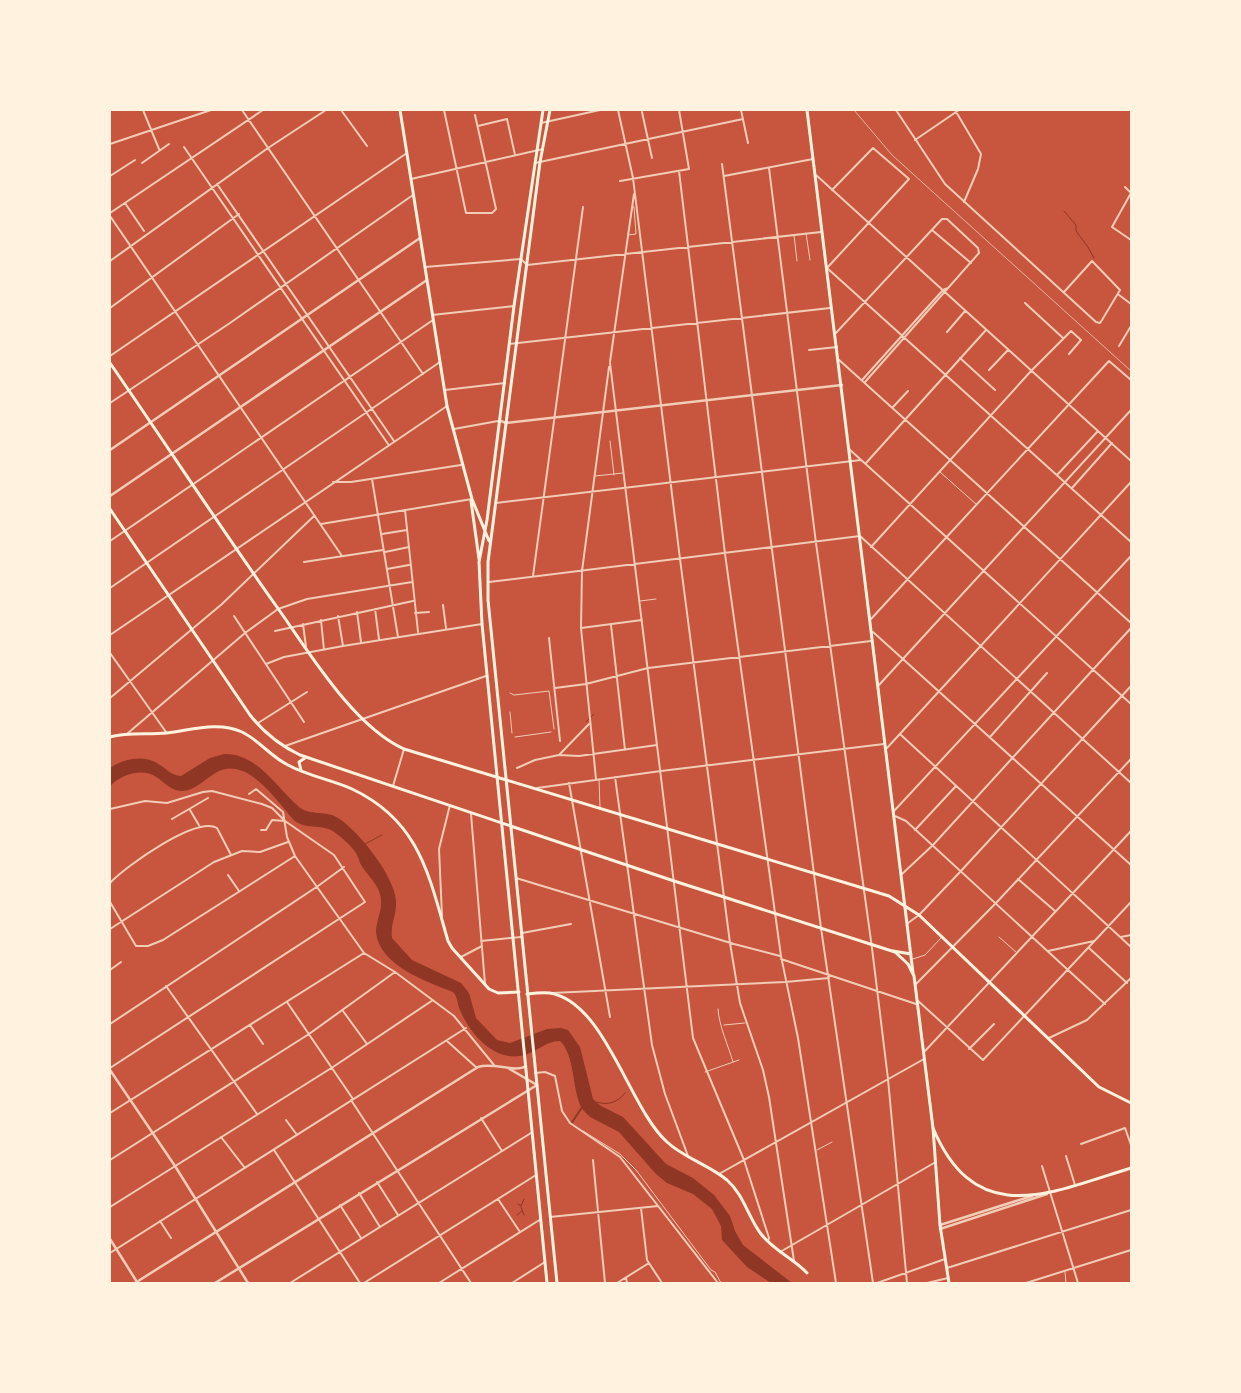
<svg xmlns="http://www.w3.org/2000/svg" width="1241" height="1393" viewBox="0 0 1241 1393" font-family="Poppins,sans-serif">
	<rect width="100%" height="100%" fill="#c8553d"/>
	<!-- water -->
	<path fill="#8f3625" d="M224,754C257,753 276,787 299,807C310,816 326,810 338,818C359,831 395,877 396,901C397,914 390,925 392,938L412,960L461,983L469,993L476,1018L497,1040L510,1043L547,1029L561,1028L568,1030L580,1047L593,1099L601,1106L623,1117L666,1164L693,1178L714,1195L730,1216L735,1231L743,1245L792,1283H771L747,1267L722,1240L721,1226L712,1209L693,1194L667,1183L656,1174L619,1132L590,1117L582,1109L572,1124L571,1122L581,1107C572,1088 575,1055 560,1041C545,1041 535,1054 520,1056C493,1060 470,1034 460,1010C457,1004 458,997 453,992C428,982 379,966 376,932C376,923 380,915 381,906C383,886 369,879 360,863C359,860 358,856 356,853C351,845 339,835 331,830C318,824 302,830 292,818C278,802 258,773 236,769C213,764 202,791 181,791C171,790 166,784 158,778C143,767 122,774 110,786V768C124,758 145,754 160,765C168,770 171,775 181,776L210,758Z"/>
	<g fill="none" stroke-linecap="round" stroke-linejoin="round">
		<!-- stream -->
		<path stroke="#8f3625" stroke-width="1" d="M1064,211L1076,225V231L1088,247L1094,258
			M586,722L594,714
			M365,844L382,835
			M597,1102C608,1106 618,1102 625,1093
			M518,1204L521,1206L524,1199
			M521,1207L524,1215
			M517,1215L522,1211"/>
		<!-- service -->
		<path stroke="#f1ccb7" stroke-width="1" d="M806,233L810,260
			M794,235L797,261
			M610,441L614,475
			M940,472L976,504
			M595,476L623,473
			M640,601L656,599
			M510,693L514,695L549,691L554,729
			M510,712L512,733
			M515,737L551,732
			M599,779L600,807
			M999,937L1016,952
			M913,959L925,955L941,938
			M718,1009C719,1026 728,1045 733,1062
			M724,1025L745,1023
			M705,1072L739,1060
			M817,1150L832,1142
			M1065,1272L1066,1283"/>
		<!-- pedestrian -->
		<path stroke="#f1ccb7" stroke-width="1" d="M634,207L636,234L628,235L632,208Z
			M583,1131L620,1154L636,1170L711,1270L715,1272L721,1283"/>
		<!-- minor -->
		<path stroke="#f1ccb7" stroke-width="2" d="M143,110L159,149
			M242,110L423,374
			M341,110L367,146
			M444,110L466,213H492L496,209L475,115
			M618,110L633,178L680,559L730,943L740,1003L763,1070L769,1097L794,1261
			M741,110L748,143
			M896,110L945,184L1096,322L1100,323L1102,320L1120,290L1092,261L1064,292
			M955,110L981,154L978,169L964,202
			M642,112L652,158
			M541,123L600,110
			M478,126L507,119L515,155
			M915,140L959,110
			M110,144L211,110
			M184,147L388,444
			M142,163L169,144
			M535,163L743,119
			M722,164L821,928L873,1283
			M769,168L816,543L872,948L888,1079L907,1283
			M679,171L725,554L781,956L798,1038L836,1283
			M816,175L1131,461
			M110,176L135,160
			M724,176L813,159
			M411,179L543,149
			M620,181L689,169L679,110
			M217,184L394,441
			M1125,187L1131,193L1112,227L1131,240
			M832,190L873,148L909,179L827,268L1131,542
			M125,203L144,231
			M110,213L263,110
			M110,216L342,556
			M932,230L971,263
			M110,261L268,148L326,110
			M425,267L521,259L527,265L821,232
			M1119,295L1131,304
			M1025,303L1063,338
			M110,308L239,214
			M432,315L514,306
			M947,332L965,311
			M835,334L942,219H947L978,248L979,253L865,382
			M509,344L830,308
			M1119,346L1131,326
			M809,350L837,347
			M110,356L407,153
			M960,358L995,390
			M838,359L1131,623
			M610,362L634,194
			M610,363L693,1038L744,1160L769,1238L768,1241
			M989,370L1008,350
			M863,379L943,290L948,288
			M445,390L505,383
			M110,403L230,323L413,195
			M893,407L908,391
			M454,429L498,421
			M849,449L1131,704
			M866,463L986,330
			M1057,475L1098,431
			M372,479L398,637
			M333,482H351L461,465
			M1072,488L1112,443
			M496,503L861,460
			M405,510L418,632
			M321,524L472,499
			M382,534L407,530
			M110,541L433,320
			M871,547L1032,370L1071,331L1081,340L1069,354
			M385,552L409,547
			M304,562L383,550
			M387,569L409,565
			M533,576L583,207
			M489,582L860,536L1131,783
			M110,588L440,362
			M443,605L446,628
			M375,609L379,639
			M357,612L361,642
			M415,613L429,612
			M234,616L304,722
			M338,616L343,646
			M871,619L1109,361L1131,380
			M321,620L324,650
			M303,624L306,647
			M611,625L625,750
			M581,628L642,620
			M275,631L413,601
			M873,632L1131,865
			M110,635L447,406
			M549,638L560,741
			M110,653L166,732
			M266,664L284,657L343,646L482,624
			M879,685L1131,410
			M555,688L586,684L648,668L871,641
			M110,698L222,604L314,516
			M258,723L307,692
			M128,733L245,633L278,609L307,599L412,582
			M901,735L1131,947
			M990,737L1047,673
			M285,746L486,676
			M887,748L1131,482
			M559,755L579,756L657,745
			M517,768L535,760L559,755L589,724
			M615,777L652,1045L665,1094L688,1156
			M596,779L581,628L582,571L609,367
			M569,783L610,1017
			M393,786L404,749
			M537,788L661,771L884,744
			M249,794L256,789L283,812L287,837L295,856L364,953L395,972L454,1016L494,1065
			M110,809L145,801L167,803L203,792L212,791L262,804L272,808L285,821L334,855L365,902L110,1068
			M190,810L200,827
			M894,811L1131,556
			M471,814L485,984
			M895,816L906,821L1105,1004
			M172,819L208,798
			M261,830H266L272,820L285,821
			M915,830L956,786
			M902,874L933,845L1131,628
			M228,875L239,891
			M516,878L734,944L780,956
			M1018,879L1055,911
			M110,883C126,866 196,816 217,828L231,855
			M110,902L136,946H148L163,940L295,856
			M442,916L439,849L450,805
			M908,923L919,915L960,872L1131,686
			M110,929L214,862L242,851L260,852L288,842
			M522,933L571,924
			M1121,937L1131,935
			M481,941L521,937
			M1089,948L1127,983
			M1048,951L1094,941
			M461,957L482,946
			M781,959L916,1004
			M110,970L121,962
			M915,985L996,903L1131,759
			M166,986L257,1114
			M552,993L785,982L829,978
			M917,1000L983,1060L1131,902
			M287,1002L353,1099
			M343,1011L367,1044
			M110,1024L318,886L344,867
			M250,1025L263,1044
			M1049,1038L1087,1020L1131,978
			M447,1041L477,1068
			M969,1049L994,1024
			M925,1051L1131,831
			M535,1073L545,1072L555,1076L562,1111L570,1123L620,1157L718,1283
			M351,1100L471,1283
			M110,1113L364,953
			M481,1118L502,1151
			M286,1120L297,1135
			M221,1137L245,1168
			M1081,1144L1125,1128L1131,1145
			M274,1150L360,1283
			M1066,1156L1075,1185
			M110,1160L309,1034L395,972
			M593,1160L605,1283
			M1042,1166L1078,1283
			M719,1174L924,1059
			M377,1182L398,1215
			M359,1193L380,1227
			M498,1199L520,1232
			M340,1205L361,1238
			M110,1207L333,1067L433,1000
			M641,1208L647,1260L662,1283
			M550,1217L658,1206
			M160,1221L171,1238
			M780,1252L934,1163
			M110,1253L466,1028
			M947,1268L1131,1210
			M626,1278L627,1283
			M290,1283L531,1133
			M364,1283L536,1175
			M439,1283L541,1219
			M512,1283L545,1262
			M617,1283L649,1263
			M877,1283L945,1259
			M927,1283L948,1278
			M1026,1283L1131,1250"/>
		<!-- tertiary -->
		<path stroke="#f1ccb7" stroke-width="2.5" d="M501,421L506,423L842,385
			M110,450L420,238
			M110,496L427,280
			M110,1070L175,1166L248,1283
			M940,1225L1032,1196
			M940,1229L1047,1194
			M110,1239L137,1282
			M135,1283L478,1067C494,1062 515,1073 526,1066
			M215,1283L537,1085L508,1068"/>
		<!-- secondary -->
		<path stroke="#fff3e0" stroke-width="3" d="M807,110L913,973
			M110,737C129,732 148,735 167,733C192,730 218,721 242,732C259,740 271,757 288,765C308,776 332,780 352,789C420,821 429,876 448,941L452,948L489,989L498,993L519,992
			M893,951L911,954
			M527,994C535,993 543,992 550,993C605,1002 629,1108 667,1142C684,1158 709,1165 727,1180C744,1195 748,1217 761,1234C774,1251 793,1258 807,1273
			M933,1128L940,1225L949,1283"/>
		<!-- primary -->
		<path stroke="#fff3e0" stroke-width="3" d="M400,110L447,406L472,499L489,541
			M543,110L514,306L487,520L479,562L482,624L547,1283
			M550,110L540,162L488,562V600L557,1283
			M110,363C166,444 220,527 277,607C309,652 353,726 404,749L889,896L919,915L1099,1087L1131,1103
			M471,501L479,559
			M110,509L250,715C264,733 279,745 300,755L674,881L895,952L908,964L914,976L933,1128C976,1230 1050,1193 1131,1168
			M301,770L299,762L305,758"/>
		<!-- rail -->
		<path stroke="#e9b49f" stroke-width="1" d="M854,110L892,155L1131,371"/>
	</g>
	<!-- border -->
	<rect width="1241" height="1393" fill="none" stroke="#fff3e0" stroke-width="222"/>
</svg>
